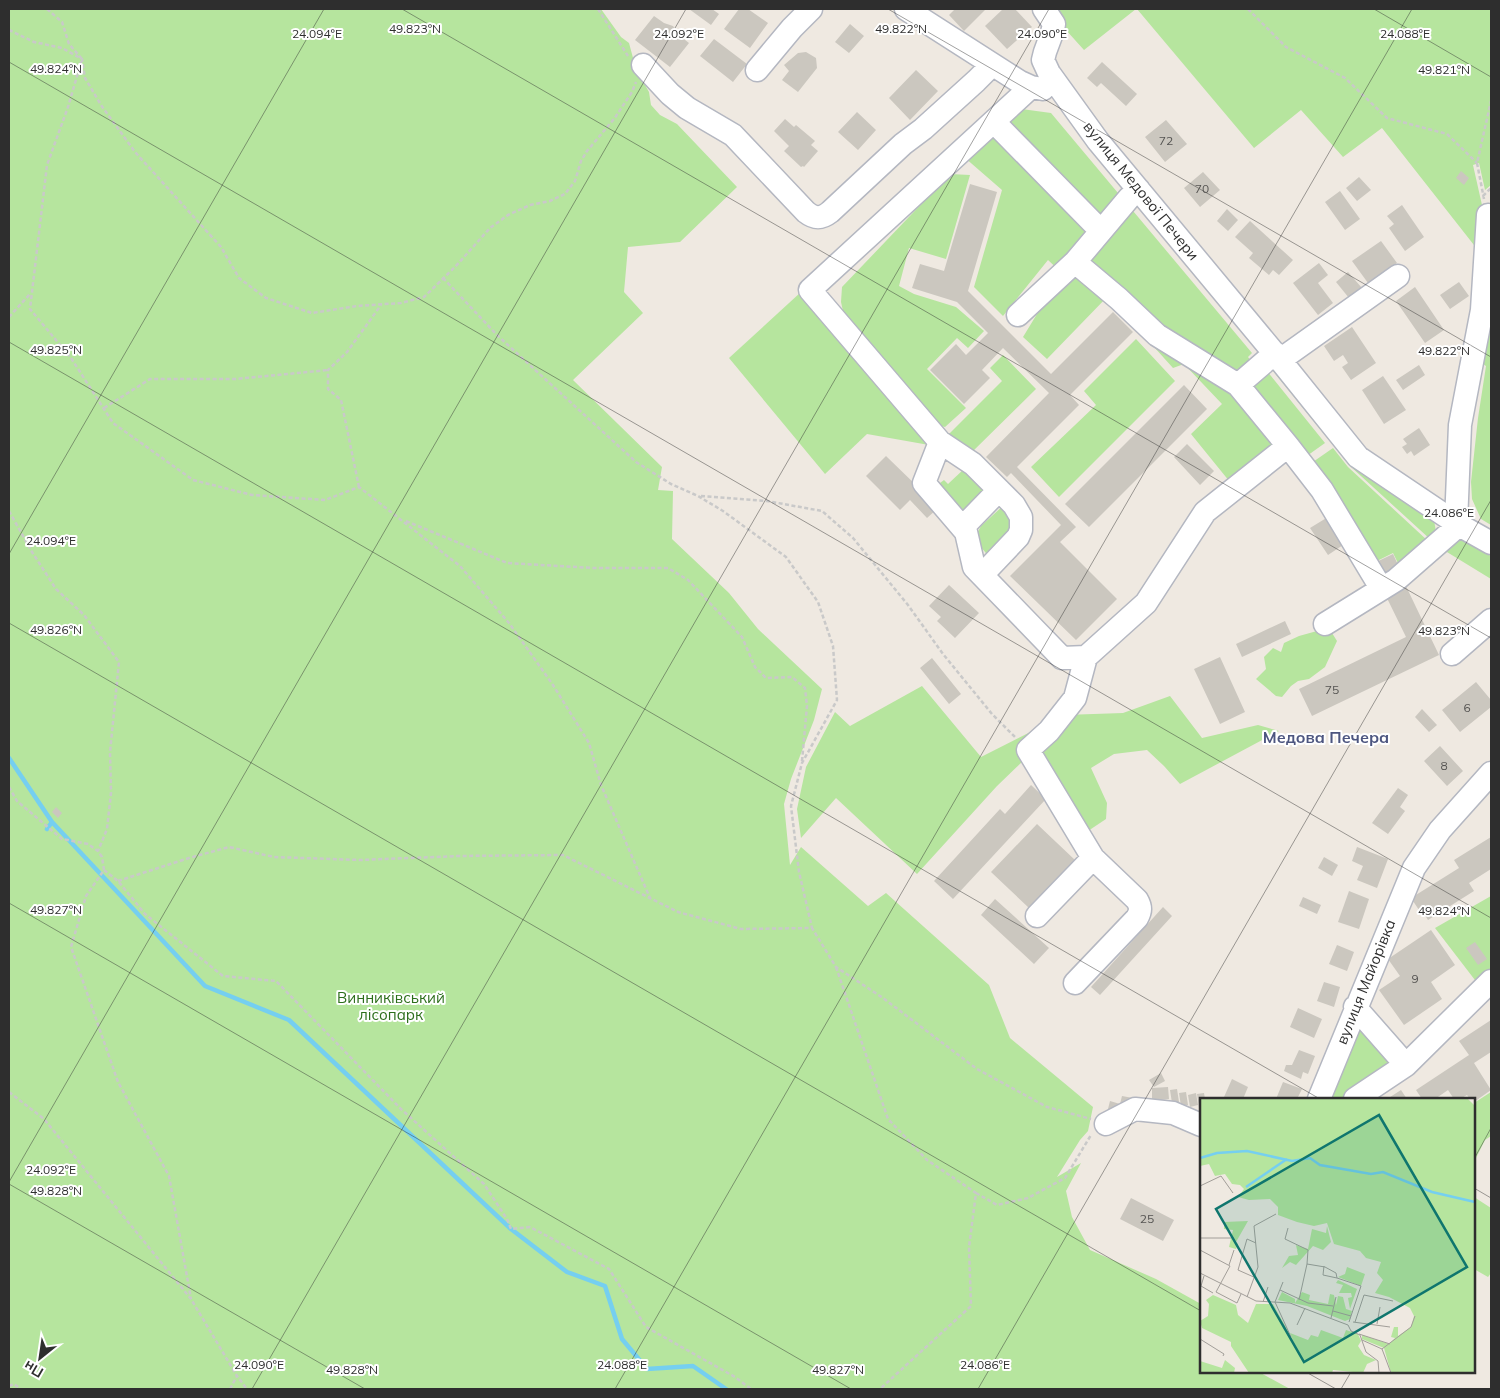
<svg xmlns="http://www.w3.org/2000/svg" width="1500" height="1398" viewBox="0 0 1500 1398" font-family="Mulish,sans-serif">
	<rect width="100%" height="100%" fill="#efe9e1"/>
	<!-- green -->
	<path fill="#b6e59e" d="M9,9H601L621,37L629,43L636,69L649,92L651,105L660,115L677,124L737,187L680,242L628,247L624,292L643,313L573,380L662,467L658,490L673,491L672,539L729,593L758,629L822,689L814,720L791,779L784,804L790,865L801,847L868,906L886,893L989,985L1010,1038L1093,1107L1088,1131L1080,1140L1057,1177L1081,1163L1066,1191L1072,1217L1090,1250L1156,1279L1201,1304V1372H1259L1290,1389H9Z
		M1047,9H1136L1084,50Z
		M1137,9H1491V185L1485,190L1479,163L1473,165L1484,214L1481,254L1382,128L1343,157L1301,110L1254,148Z
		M1015,108L1051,113L1252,353L1248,357L1258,370L1263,366L1325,443L1304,458L1291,441L1234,487L1191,434L1222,404L1184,364L1173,368L1108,296L1047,359L1023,337L1048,296L1064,275L1048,260L1003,316L974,287L1002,190L964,157Z
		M950,174L970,175L946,259L909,248L899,286L914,294L956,307L984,331L968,348L957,338L927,369L966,408L945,427L937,425L845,320L841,302L842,287Z
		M1491,225V525L1481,519L1472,499L1471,482L1478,418L1486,366L1477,360Z
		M801,292L929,445L867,434L825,474L729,358Z
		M1136,339L1175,381L1059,497L1031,467L1096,405L1084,391Z
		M1003,355L1036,389L969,455L949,434L1002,381L990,368Z
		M1265,361L1434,520L1436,532L1431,540L1350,466Z
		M1333,448L1348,467L1428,541L1400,567L1393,553L1373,563L1310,464Z
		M964,469L996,492L965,524L940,491V483L944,480L948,484Z
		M1005,504L1021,526L991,559L974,539L981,526Z
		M1459,537L1491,556V579L1442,549Z
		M1317,631L1332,633L1337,641L1325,667L1309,679L1298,681L1291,686L1282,697L1276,696L1256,679L1266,669L1264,657L1273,648L1281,652L1284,643L1299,636Z
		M922,686L981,757L1064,715L1123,713L1170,696L1202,738L1258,725L1279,731L1180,784L1164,766L1147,750L1114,754L1091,768L1107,803L1106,819L1085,833L1025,759L997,786L917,874L836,798L801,838L797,809L806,767L835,712L850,726Z
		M1491,896V972L1478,984L1435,928Z
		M1355,1027H1364L1391,1064L1345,1099H1327Z
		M1491,1092V1136L1485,1140L1474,1162V1103Z
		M1474,1197L1491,1208V1273L1488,1277L1474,1269Z"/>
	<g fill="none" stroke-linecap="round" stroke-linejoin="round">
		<!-- stream -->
		<path stroke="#75cff0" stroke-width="4.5" d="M9,758L52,822L205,986L289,1020L511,1229L567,1272L605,1286L622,1339L647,1369L693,1366L726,1389
			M47,829L52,822"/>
	</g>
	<!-- building -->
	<path fill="#cbc7bf" d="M689,9H712L719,14L711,25Z
		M739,9H748L768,23L750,48L724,29Z
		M955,9H986L964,31L949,15Z
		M1003,9H1015L1032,27L1007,49L985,26Z
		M654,16L664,23L673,26L680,36L689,43L670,67L635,40Z
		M850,24L864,36L849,53L835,42Z
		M714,39L747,64L733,82L700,56Z
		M806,52L816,58L817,68L798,92L782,80L789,71L784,65L798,53Z
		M1102,62L1137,94L1126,106L1101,83L1097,87L1087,78Z
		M916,70L938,91L910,120L889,98Z
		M857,112L876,130L858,150L838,132Z
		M785,119L794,127L796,125L815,141L811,145L818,151L804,167L803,166L801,167L784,151L789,146L774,131Z
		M1166,120L1187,144L1165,162L1145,137Z
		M1461,171L1469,178L1464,185L1456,178Z
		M1203,172L1220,190L1200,207L1184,188Z
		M1359,177L1371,190L1357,201L1346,188Z
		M970,184L997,192L968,291L1051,374L1113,312L1133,332L1070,395L1079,405L1017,467L1076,527L1060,542L1117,599L1076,640L1010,576L1061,525L1011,473L1007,477L986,457L1049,393L1003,348L982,370L990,378L964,404L930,370L956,344L966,355L988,333L957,302L912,288L920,264L944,271Z
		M1340,191L1360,219L1345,230L1325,202Z
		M1402,205L1424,237L1405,251L1389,228L1394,224L1387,216Z
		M1227,209L1238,220L1228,231L1217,221Z
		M1250,221L1293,260L1279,275L1273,270L1269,275L1249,258L1253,253L1235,237Z
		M1381,241L1397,263L1368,283L1352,261Z
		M1319,263L1328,275L1318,283L1333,303L1318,315L1293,283Z
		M1348,272L1362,288L1349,298L1336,282Z
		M1459,282L1469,296L1450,309L1440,295Z
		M1415,287L1444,330L1425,343L1396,301Z
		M1352,327L1376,363L1351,380L1342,367L1348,363L1343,355L1334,361L1324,346Z
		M1419,365L1425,375L1403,390L1396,380Z
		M1383,376L1406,410L1384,424L1362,390Z
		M1184,385L1207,409L1089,527L1065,504Z
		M1419,428L1430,445L1414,456L1411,451L1407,454L1402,447L1407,444L1403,439Z
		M1187,444L1214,471L1200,485L1174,457Z
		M886,456L920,489L937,509L927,518L910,500L900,510L866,476Z
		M1328,517L1346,543L1328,555L1310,528Z
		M1393,554L1400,569L1378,580L1370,565Z
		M1404,582L1439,655L1312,716L1299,689L1406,637L1384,592Z
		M949,585L979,613L955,638L937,621L941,617L929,606Z
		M1285,621L1291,634L1242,657L1236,644Z
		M1220,657L1245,712L1220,724L1194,669Z
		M932,658L961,694L949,704L920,668Z
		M1476,682L1491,700V707L1460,732L1442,710Z
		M1422,709L1437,725L1429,732L1415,717Z
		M1440,746L1463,771L1447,786L1424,761Z
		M1031,785L1046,799L953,899L934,881L1000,809L1005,814Z
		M1398,788L1408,795L1400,807L1405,811L1388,834L1372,823Z
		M56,807L62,813L58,818L52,812Z
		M1037,824L1075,860L1029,908L991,872Z
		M1491,837V869L1469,883L1474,891L1428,920L1421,909L1419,910L1411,898L1459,868L1454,860Z
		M1357,847L1388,859L1377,888L1357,880L1363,866L1352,861Z
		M1324,857L1338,865L1332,876L1318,868Z
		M1349,891L1369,899L1359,929L1338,922Z
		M1303,897L1321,905L1317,914L1299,906Z
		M995,899L1049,948L1034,964L981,915Z
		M1163,907L1172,916L1100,995L1091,987Z
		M1431,930L1455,965L1431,982L1442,999L1404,1025L1379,990L1400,976L1388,959Z
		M1475,942L1487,959L1478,965L1466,948Z
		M1337,945L1354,952L1347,971L1329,964Z
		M1324,982L1340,987L1334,1007L1317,1001Z
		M1298,1008L1322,1019L1314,1038L1290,1027Z
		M1491,1020V1052L1474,1063L1491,1090L1474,1102V1099H1470L1467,1095L1460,1099H1454L1448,1090L1435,1099H1422L1416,1090L1469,1055L1459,1041Z
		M1299,1050L1315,1056L1308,1074L1303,1072L1301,1079L1284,1071L1286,1065H1292Z
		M1161,1073L1165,1081L1154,1087L1149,1080Z
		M1232,1079L1248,1087L1243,1099H1230L1224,1097Z
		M1283,1082L1302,1089L1297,1099H1276Z
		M1168,1087L1169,1099L1152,1101V1088Z
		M1177,1089L1179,1102L1172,1103L1170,1090Z
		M1401,1090L1407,1099H1387Z
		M1186,1092L1188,1105L1181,1106L1179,1093Z
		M1196,1093L1198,1105L1190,1107L1188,1095Z
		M1204,1093L1205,1099H1201V1106L1199,1107L1197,1094Z
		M1122,1096L1133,1098L1132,1105L1120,1112L1108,1109L1110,1101L1120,1104Z
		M1131,1198L1174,1220L1163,1241L1120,1219Z"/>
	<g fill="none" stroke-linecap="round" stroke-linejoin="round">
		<!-- minor casing -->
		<g stroke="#b4b7c1" stroke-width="25">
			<path id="minor" d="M906,9L1020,82L1031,87L1043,89
				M1044,9L1054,24L1052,33L1045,52L1043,60L1049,73L1098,141L1280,360L1358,457L1459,525L1491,543
				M643,65L670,94L687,108L733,135L806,212C815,219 821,219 830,212L903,144L923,129L976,81L992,65
				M757,70L792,28L811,9
				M1031,87L810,290L940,442L924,483L966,532L974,567L1062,658L1086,657L1146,603L1205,512L1288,446
				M994,122L1101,231
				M1075,262L1119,299L1157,335L1238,385L1288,446L1322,490L1381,588
				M1018,315L1075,262L1129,198L1139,190
				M1280,360L1398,276
				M1238,385L1275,353
				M940,442L973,464L1014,505L1021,517V530L1018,537L982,575
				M1456,523L1460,425L1482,310L1488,215
				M963,527L999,490
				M1325,624L1396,580L1459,525
				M1452,654L1491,620
				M1037,916L1093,858
				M1075,983L1137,918C1141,911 1141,907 1137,900L1093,858L1028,750L1049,731L1075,698L1086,657
				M1355,1007L1406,1065L1491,981
				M1319,1099L1414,868L1440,830L1491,773
				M1355,1099L1406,1065
				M1106,1124L1135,1109L1173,1113L1201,1125"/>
		</g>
		<!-- path -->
		<path stroke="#c9c9c9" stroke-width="2.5" stroke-dasharray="4 2.5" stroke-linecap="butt" d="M47,9L62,22L69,44L82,59L68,107L47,165L30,309L71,358L113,423L193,480L252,495L325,500L359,487L460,566L509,623L553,685L589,743L601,785L650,898
			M598,9L628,56
			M1248,9L1286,47L1345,78L1387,118L1447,134L1477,163
			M9,30L34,42L62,48L82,59L85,78L101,105L135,152L221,247L239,278L266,298L312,313L357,306L401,303L424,297L455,267L490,228L508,215L530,205L550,201L565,194L575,181L581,161L587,151L614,119L632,92L636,82
			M1483,196L1491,188
			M1484,199L1477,163L1491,101
			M443,278L498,336L636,462L671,484L698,496L723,511L786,557L818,602L833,646L837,700L802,763L791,806L799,872L812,928
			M9,317L30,294
			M104,408L150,379H235L328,370
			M359,487L341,400L328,389V370L347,352L381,305
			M701,496L767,501L822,511L853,538L908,605L943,654L992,714L1016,738
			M9,511L32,552L56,589L84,615L119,662L110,752L111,793L107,829L98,851
			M406,521L507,563L593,568H668L688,580L742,637L755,667L766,678L792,677L805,688L807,706L802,761
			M9,787L17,801L62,839L88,844L98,851L102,857L104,870L86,896L71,947L118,1082L169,1176L191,1299
			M104,870L118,881L145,914L223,976L276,981L401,1109L484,1184L507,1219L511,1229L530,1227L609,1269L646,1327L735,1377L751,1389
			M118,881L189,858L229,847L274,857L360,860L459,856L563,855L678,912L741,929L812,928L836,967L883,998L977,1069L1047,1107L1091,1119
			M836,967L888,1119L927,1160L976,1193L969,1247L971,1306L880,1389
			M9,1092L44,1119L191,1299L237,1376L247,1389
			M976,1193L997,1205L1028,1198L1065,1178L1091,1135
			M9,1386L14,1384L21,1389
			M230,1389L237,1376"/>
		<!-- minor -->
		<use href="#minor" stroke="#fff" stroke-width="22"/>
	</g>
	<!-- ticks -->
	<path fill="none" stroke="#2e2e2e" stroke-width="1" stroke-opacity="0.45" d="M402,9L1491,638M888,9L1491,357M1374,9L1491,77M9,62L1491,918M9,342L1320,1099M9,554L324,9M9,623L1201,1311M9,903L851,1389M1474,1159L1491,1128M9,1182L686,9M9,1184L365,1389M1474,1188L1491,1198M1306,1372L1336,1389M252,1389L1049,9M615,1389L1412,9M978,1389L1491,500M1341,1389L1351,1372"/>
	<g text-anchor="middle" stroke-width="4" stroke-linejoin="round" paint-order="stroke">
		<!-- number labels -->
		<g font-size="12" fill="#555452">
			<text x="1166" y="145">72</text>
			<text x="1202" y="193">70</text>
			<text x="1332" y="694">75</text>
			<text x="1467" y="712">6</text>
			<text x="1444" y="770">8</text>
			<text x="1415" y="983">9</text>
			<text x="1147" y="1223">25</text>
		</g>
		<!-- street labels -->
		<g font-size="15" fill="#2e2e2e" stroke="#fff">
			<text transform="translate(1141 191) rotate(51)" y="5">вулиця Медової Печери</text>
			<text transform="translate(1366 982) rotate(-68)" y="5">вулиця Майорівка</text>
		</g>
		<!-- park labels -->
		<g font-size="15" fill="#2c6e1b" stroke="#fff">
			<text x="391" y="1003">Винниківський<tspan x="391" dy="17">лісопарк</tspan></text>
		</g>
		<!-- neighbourhood labels -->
		<g font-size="16" font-weight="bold" fill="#4d5680" stroke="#fff">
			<text x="1326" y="743">Медова Печера</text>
		</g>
	</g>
	<!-- overview -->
	<g transform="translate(1200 1098)">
		<rect width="275" height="275" fill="#efe9e1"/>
		<path d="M0,0H267L275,8V275H191L184,250L162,241V237L189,246L195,240L191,239L194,229H198V238L211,229L214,218L210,210L189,199L175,195L183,182L177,175L181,164L166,160L160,153L134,146L127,125L114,128L97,124L78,117V109L70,101L49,102L38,99L44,91L40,87L32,86L25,76L15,78L9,66L0,68ZM48,123L36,144L38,146L36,151L29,149L33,132L24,131V124ZM127,128L131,144L123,152L113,148L96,167L90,164L82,170L89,158L98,157L96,147L108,151L112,131L126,135ZM147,169L165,176L161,188L138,179L145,176ZM138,182L157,191L150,211L148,200L152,199L151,195H139L143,187L136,185ZM82,194L95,201V205L102,194L110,197L109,202L128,206L130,196L134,197L136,207L138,198L143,199L146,211L152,213L150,221L145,223L107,208L78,202ZM13,197L36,207L38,217L48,225L56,206H73L93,242L90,235L108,242L111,237L118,239L121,232L143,240L146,232L158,236L161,243L158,248L164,257L176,262L167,266L163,275L133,272L132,275H49L31,248V244L2,230L0,223L8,218L9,206L6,202ZM25,262L35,270L34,275H1L0,263L22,270Z" fill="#b6e59e"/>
		<path fill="none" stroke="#75cff0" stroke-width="2.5" d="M0,60L17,55L47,53L92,63L110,60L120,67L171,76L183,74L232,94L275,104M46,89L87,61"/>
		<path fill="none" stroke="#a29e99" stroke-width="1" d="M0,88L21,78L33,95M88,130L85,141L108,152L107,166M0,140H31M0,152L30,168L16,194L37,205L41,196M29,167L34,152M124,168L123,177L137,180M0,175L56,203L90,205L148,227L151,233L160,237L166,254L178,263L179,275M4,178L1,188L13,195M56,180L38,172L47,141L56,145M80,192L108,205L133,208M47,199L58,169L54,128L76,116M99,202L107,166L125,169L136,175L137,180L161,188L149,224M63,204L68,189M75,204L91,239M75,204L83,184M133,213L151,218M131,220L136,199M153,224L190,229M155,224L164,197L193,203M177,226L180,209M97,227L105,210M159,236L190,246M0,241L24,256L23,258M162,242L182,251L191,275M182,251L211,229L215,218"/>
		<path fill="#0f766e" fill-opacity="0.15" stroke="#0f766e" stroke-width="2.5" d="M179,17L267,169L104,264L16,111Z"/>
		<rect width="275" height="275" fill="none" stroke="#2e2e2e" stroke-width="2.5"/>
	</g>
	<g font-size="12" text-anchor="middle" fill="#2e2e2e" stroke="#fff" stroke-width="4" stroke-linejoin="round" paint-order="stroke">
		<text x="415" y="33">49.823°N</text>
		<text x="901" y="33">49.822°N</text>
		<text x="317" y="38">24.094°E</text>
		<text x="679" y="38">24.092°E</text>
		<text x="1042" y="38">24.090°E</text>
		<text x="1405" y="38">24.088°E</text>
		<text x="56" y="73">49.824°N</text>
		<text x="1444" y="74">49.821°N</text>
		<text x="56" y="354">49.825°N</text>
		<text x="1444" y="355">49.822°N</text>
		<text x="1449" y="517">24.086°E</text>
		<text x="51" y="545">24.094°E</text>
		<text x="56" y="634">49.826°N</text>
		<text x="1444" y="635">49.823°N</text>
		<text x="56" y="914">49.827°N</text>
		<text x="1444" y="915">49.824°N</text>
		<text x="51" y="1174">24.092°E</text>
		<text x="56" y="1195">49.828°N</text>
		<text x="259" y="1369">24.090°E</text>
		<text x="622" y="1369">24.088°E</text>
		<text x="985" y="1369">24.086°E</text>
		<text x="352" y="1374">49.828°N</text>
		<text x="838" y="1374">49.827°N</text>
	</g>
	<!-- border -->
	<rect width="1500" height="1398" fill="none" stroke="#2e2e2e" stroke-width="20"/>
	<!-- north arrow -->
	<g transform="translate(40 1358) rotate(210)" stroke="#ffffff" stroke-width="4" paint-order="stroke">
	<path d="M0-4L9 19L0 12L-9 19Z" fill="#2e2e2e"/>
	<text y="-8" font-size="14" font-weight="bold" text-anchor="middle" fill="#2e2e2e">Пн</text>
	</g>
</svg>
